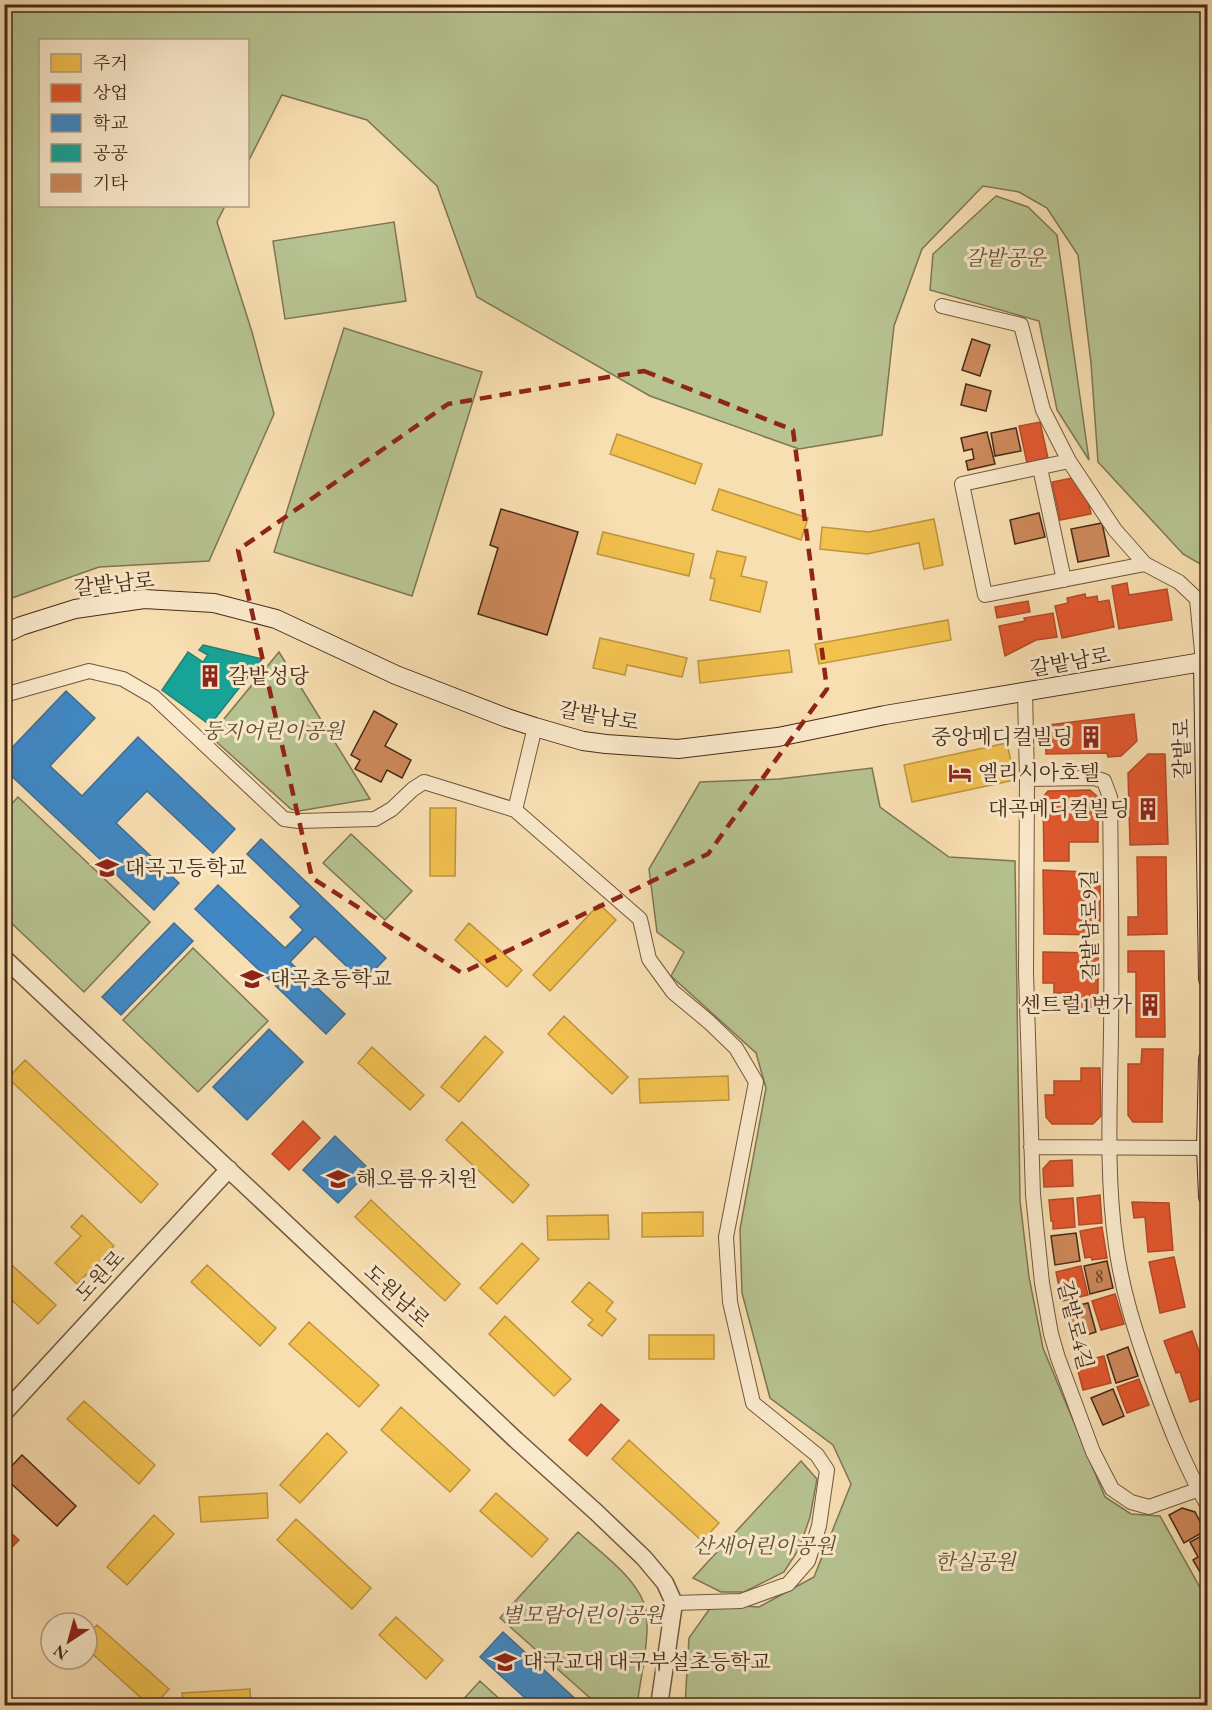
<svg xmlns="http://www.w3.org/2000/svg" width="1212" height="1710" viewBox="0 0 1212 1710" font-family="'EB Garamond','Noto Serif KR',serif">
	<rect width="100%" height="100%" fill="#f8dfb1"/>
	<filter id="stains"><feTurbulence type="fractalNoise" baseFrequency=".00333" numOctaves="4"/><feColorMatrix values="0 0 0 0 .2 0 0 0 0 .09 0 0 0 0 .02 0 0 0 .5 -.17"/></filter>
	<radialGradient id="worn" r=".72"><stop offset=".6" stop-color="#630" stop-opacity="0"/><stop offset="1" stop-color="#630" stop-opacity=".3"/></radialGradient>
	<!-- green -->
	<path fill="#b7c391" stroke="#7e7654" stroke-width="1.5" d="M4,5H1207V568L1183,554L1098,462L1091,363L1078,255L1047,208L1019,192L983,186L922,249L894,326L882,435L799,449L650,396L477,297L437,186L367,120L282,95L248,162V40H40V206H225L217,222L252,332L274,414L209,561L99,567L12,598L5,603Z
		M996,196L1028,207L1057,235L1089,460L1057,410L1039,321L930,290L933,254Z
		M394,222L406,301L285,319L273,241Z
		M344,328L482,372L412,596L274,552Z
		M279,652L370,799L299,811L291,809L210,736Z
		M872,768L880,807L949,857L1015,861L1020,1201L1029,1277L1043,1348L1105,1497L1131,1514L1160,1516L1207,1600V1705H685L689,1638L713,1604L759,1607L814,1577L851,1484L833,1445L770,1398L742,1293L740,1229L766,1088L756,1053L671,976L684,952L657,932L649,869L700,782L779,779Z
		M18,797L150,922L84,992L5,917V811Z
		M351,834L412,891L385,920L323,863Z
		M193,948L268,1021L198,1092L123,1020Z
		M801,1461L817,1479L810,1517L799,1549L784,1572L744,1592H721L693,1578Z
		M578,1532C600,1552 633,1575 644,1603C653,1625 640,1681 637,1705H598L500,1618Z
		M480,1681L506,1705H458Z"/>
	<!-- homes -->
	<path fill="#f2c14e" stroke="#be943e" stroke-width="1.5" d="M617,434L702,464L695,484L610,454Z
		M719,489L808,518L801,540L712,510Z
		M934,519L943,565L924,569L919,543L867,554L820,549L822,527L869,532Z
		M603,532L694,554L689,576L597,554Z
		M717,551L746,557L741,576L767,582L760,612L710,600L715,579L710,578Z
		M948,620L951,640L819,664L815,644Z
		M600,638L687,658L682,677L627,665L625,675L593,668Z
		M789,650L792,672L700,683L698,661Z
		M1007,743L1015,780L912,802L904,765Z
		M430,808H456L455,876H430Z
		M599,904L616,920L550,991L533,975Z
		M469,923L522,970L507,987L455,940Z
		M564,1016L628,1077L612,1094L548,1034Z
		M485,1036L503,1052L459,1102L441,1087Z
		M372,1047L424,1095L410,1110L358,1063Z
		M25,1060L158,1184L141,1203L8,1078Z
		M728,1076L729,1100L640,1103L639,1079Z
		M462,1122L529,1185L513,1203L446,1140Z
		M371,1200L460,1284L445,1301L355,1217Z
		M703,1212V1236L642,1237V1213Z
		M82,1215L114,1246L77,1284L55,1263L81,1236L71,1227Z
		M608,1215L609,1239L548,1240L547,1216Z
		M522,1243L539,1259L497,1304L480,1288Z
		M4,1258L56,1305L38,1324L4,1293Z
		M207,1265L276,1328L260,1346L191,1282Z
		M589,1282L613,1302L606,1311L616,1319L602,1336L588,1325L593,1320L572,1302Z
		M505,1316L571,1379L554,1396L489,1334Z
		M309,1322L379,1385L359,1407L289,1344Z
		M649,1335H714V1359H649Z
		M84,1401L155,1465L139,1484L67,1419Z
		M401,1407L470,1470L450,1492L381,1430Z
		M327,1433L347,1452L300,1503L280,1485Z
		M629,1440L719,1523L702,1541L612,1459Z
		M267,1493L268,1518L201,1522L199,1497Z
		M496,1493L548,1539L532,1557L480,1511Z
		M154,1515L174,1534L127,1585L107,1567Z
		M296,1519L371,1588L352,1609L277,1540Z
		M396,1617L443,1660L426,1679L379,1635Z
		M97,1625L169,1689L154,1706H150L87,1649V1636Z
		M250,1689L251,1706H183L182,1693Z"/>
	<!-- shops -->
	<path fill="#e4572e" stroke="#b54a27" stroke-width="1.5" d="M1040,422L1048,458L1027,463L1019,426Z
		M1072,478L1088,501L1091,514L1060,520L1052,482Z
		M1127,583L1129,595L1167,589L1172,620L1119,629L1112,586Z
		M1085,594L1086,598L1097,596L1098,602L1109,600L1114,627L1062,638L1055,606L1068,603L1067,598Z
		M1028,601L1030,612L997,618L995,607Z
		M1053,613L1057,637L1036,640L1005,656L999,626L1025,621L1024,618Z
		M1134,714L1137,741L1121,756L1108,757L1107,753L1046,754L1045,733L1049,725Z
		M1148,754H1165L1168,844L1130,845L1128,773Z
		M1090,790L1098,797V842H1069V861H1044L1043,797L1048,791Z
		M1137,857H1166L1167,934L1128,935V917H1138Z
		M1043,870L1086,872L1095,878L1100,886V935L1044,934Z
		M1128,951H1164L1165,1037H1136V972H1128Z
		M1043,952L1098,953V1007H1075V993H1054V983H1043Z
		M1142,1049H1163L1162,1122H1133L1128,1115V1064H1141Z
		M1081,1068H1100L1101,1116L1093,1124H1052L1046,1117L1045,1095H1054V1081H1081Z
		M303,1121L320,1138L289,1170L272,1154Z
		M1072,1160L1073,1186L1044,1187L1043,1169L1050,1161Z
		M1100,1195L1102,1223L1079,1225L1077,1198Z
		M1073,1198L1075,1227L1053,1229V1221H1051L1049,1200Z
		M1132,1202L1169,1203L1173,1250L1148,1252L1145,1217L1134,1218Z
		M1102,1227L1107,1258L1092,1260L1091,1257L1085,1258L1080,1231Z
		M1174,1257L1185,1307L1160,1313L1149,1262Z
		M1081,1266L1088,1295L1062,1301L1056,1272Z
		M1115,1294L1124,1324L1101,1330L1092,1301Z
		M1192,1331L1208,1377V1396L1190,1402L1180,1372L1176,1373L1164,1341Z
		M1104,1356L1111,1383L1083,1390L1076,1363Z
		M1139,1379L1149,1405L1127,1413L1117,1387Z
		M601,1404L619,1420L587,1456L569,1440Z
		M4,1527L19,1540L4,1555Z"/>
	<!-- schools -->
	<path fill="#3f88c5" stroke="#416c91" stroke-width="1.5" d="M66,691L95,718L50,766L82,796L138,737L235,829L213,853L147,791L116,823L179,883L154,910L4,769V756Z
		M261,839L386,958L363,982L315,936L290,962L345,1014L326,1034L195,909L218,885L285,948L303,930L290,917L301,906L247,854Z
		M174,923L193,941L121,1015L102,997Z
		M269,1029L303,1062L247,1120L213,1087Z
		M335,1136L370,1170L338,1203L303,1170Z
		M503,1632L583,1706H534L480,1657Z"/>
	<!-- public -->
	<path fill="#17a398" stroke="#257f72" stroke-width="1.5" d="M203,645L262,659L210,725L162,690L188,652L203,662L208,655L199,650Z"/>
	<!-- building -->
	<path fill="#ce895b" stroke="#462a18" stroke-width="1.5" d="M972,339L990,345L980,376L962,370Z
		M966,384L991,391L986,411L961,405Z
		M1016,428L1021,451L995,456L991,433Z
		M987,432L995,464L968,470L966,461L974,459L972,449L964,451L961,438Z
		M501,509L578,532L547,635L478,614L498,548L490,545Z
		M1039,513L1045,537L1015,544L1010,520Z
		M1102,523L1109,556L1078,562L1071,529Z
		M374,711L397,724L385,746L411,760L402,778L387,770L381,782L355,769L360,760L351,755Z
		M1076,1233L1080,1261L1055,1265L1051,1236Z
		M1107,1261L1113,1288L1090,1294L1084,1266Z
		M1088,1303L1096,1332L1073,1339L1064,1309Z
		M1128,1347L1138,1376L1116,1383L1107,1355Z
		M1113,1389L1124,1416L1103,1425L1091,1398Z
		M22,1455L76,1506L57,1526L4,1477V1474Z
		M1182,1508L1195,1512L1205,1531L1184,1543L1169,1515Z
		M1207,1533L1208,1568L1200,1572L1193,1560L1198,1557L1190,1542Z"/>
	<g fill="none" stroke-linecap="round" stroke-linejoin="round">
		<!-- minor casing -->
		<g stroke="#72573e" stroke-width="16">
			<path id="minor" d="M942,306L1021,325L1043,410L1069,461L1115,530L1145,564L1179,582L1197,599L1203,662
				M1069,461L962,484L985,595L1145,564
				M1040,468L1064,580
				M1025,693L1027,779L1026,972L1033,1195L1042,1283L1051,1334L1058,1358L1093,1452L1112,1489L1131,1502L1149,1507L1208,1486
				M4,695L89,671L123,679L154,697L284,819L299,821L375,819L392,809L413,789L424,782L515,810L640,919L649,959L673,992L709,1022L736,1048L756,1082L726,1237L730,1302L753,1403L817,1455L827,1470L819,1526L808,1561L788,1584L741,1601L674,1603
				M1027,779L1094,778L1104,781L1110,797C1111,875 1112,954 1111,1033C1110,1103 1106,1176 1116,1246C1122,1290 1135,1331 1150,1373C1166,1418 1183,1463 1208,1506
				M515,810L535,727
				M1031,1147L1206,1148"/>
		</g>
		<!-- tertiary casing -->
		<g stroke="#72573e" stroke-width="19">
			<path id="tertiary" d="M4,958L516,1440L596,1512L644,1558L665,1583L674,1603L659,1706
				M4,1413L229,1169"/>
		</g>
		<!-- secondary casing -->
		<g stroke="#462a18" stroke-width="20">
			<path id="secondary" d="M4,634L21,626L75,609L144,599L214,603L276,619L396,675L507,718L535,727L583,741L606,744L678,749L778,737L885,715L1208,661
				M1203,662L1208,979
				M1208,1059L1206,1148L1208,1197"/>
		</g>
		<!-- minor -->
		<use href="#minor" stroke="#faeacc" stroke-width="14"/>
		<!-- tertiary -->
		<use href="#tertiary" stroke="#faeacc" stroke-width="16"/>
		<!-- secondary -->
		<use href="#secondary" stroke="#faeacc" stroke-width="18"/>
	</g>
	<!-- marked area -->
	<path fill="none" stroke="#8f2418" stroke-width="4.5" stroke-dasharray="12 8" stroke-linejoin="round" d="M644,371L793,430L827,689L708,854L462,973L312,878L238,550L448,404Z"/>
	<!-- icons -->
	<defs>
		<g id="building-bare" transform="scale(1.8)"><path d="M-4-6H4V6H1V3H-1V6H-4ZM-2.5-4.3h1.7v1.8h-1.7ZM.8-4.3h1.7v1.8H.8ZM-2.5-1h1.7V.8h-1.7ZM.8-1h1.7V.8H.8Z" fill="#8f2418" stroke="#faeacc" stroke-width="2.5" paint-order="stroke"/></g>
		<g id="hotel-bare" transform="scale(1.8)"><path d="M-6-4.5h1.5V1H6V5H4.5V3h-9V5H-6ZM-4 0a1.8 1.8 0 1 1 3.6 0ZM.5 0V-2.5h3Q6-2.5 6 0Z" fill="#8f2418" stroke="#faeacc" stroke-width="2.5" paint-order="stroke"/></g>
		<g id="school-bare" transform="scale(1.8)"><path d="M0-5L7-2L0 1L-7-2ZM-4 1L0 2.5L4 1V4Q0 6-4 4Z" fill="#8f2418" stroke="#faeacc" stroke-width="2.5" paint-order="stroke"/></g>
	</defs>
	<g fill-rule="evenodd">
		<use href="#building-bare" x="210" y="676"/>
		<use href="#building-bare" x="1091" y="737"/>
		<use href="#hotel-bare" x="960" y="773"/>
		<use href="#building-bare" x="1148" y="809"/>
		<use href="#school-bare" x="107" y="868"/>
		<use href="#school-bare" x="252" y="979"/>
		<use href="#building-bare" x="1150" y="1005"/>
		<use href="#school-bare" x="338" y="1179"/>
		<use href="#school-bare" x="505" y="1662"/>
	</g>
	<g text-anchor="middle" stroke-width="6" stroke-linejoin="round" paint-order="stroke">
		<!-- number labels -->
		<g font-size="18" fill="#684229">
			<text x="1099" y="1283">8</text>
		</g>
		<!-- park labels -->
		<g font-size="21" font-style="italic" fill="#625036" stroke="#faeacc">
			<text x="1005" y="265">갈밭공운</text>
			<text x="273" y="738">둥지어린이공원</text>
			<text x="764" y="1553">산새어린이공원</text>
			<text x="975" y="1569">한실공원</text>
			<text x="583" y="1622">별모람어린이공원</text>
		</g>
		<!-- street labels -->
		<g font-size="21" fill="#462a18" stroke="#faeacc">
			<text transform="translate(114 584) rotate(-6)" y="7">갈밭남로</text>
			<text transform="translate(1070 662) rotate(-10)" y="7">갈밭남로</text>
			<text transform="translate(599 716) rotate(10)" y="7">갈밭남로</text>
			<text transform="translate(1182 749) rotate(-91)" y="7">갈밭로</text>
			<text transform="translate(1090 925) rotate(-91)" y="7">갈밭남로9길</text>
			<text transform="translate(100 1276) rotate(-47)" y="7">도원로</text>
			<text transform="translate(397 1296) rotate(43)" y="7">도원남로</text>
			<text transform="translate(1075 1325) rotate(76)" y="7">갈밭로4길</text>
		</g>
		<!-- poi labels -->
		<g font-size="21" fill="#462a18" stroke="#faeacc" text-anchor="start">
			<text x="228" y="683">갈밭성당</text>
			<text x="1073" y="744" text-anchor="end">중앙메디컬빌딩</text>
			<text x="978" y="780">엘리시아호텔</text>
			<text x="1130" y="816" text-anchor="end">대곡메디컬빌딩</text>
			<text x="125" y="875">대곡고등학교</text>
			<text x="270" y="986">대곡초등학교</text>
			<text x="1132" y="1012" text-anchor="end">센트럴1번가</text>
			<text x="356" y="1186">해오름유치원</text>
			<text x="523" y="1669">대구교대 대구부설초등학교</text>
		</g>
	</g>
	<!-- margin -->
	<rect width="1212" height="1710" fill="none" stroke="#f8dfb1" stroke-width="24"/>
	<rect x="6" y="6" width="1200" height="1698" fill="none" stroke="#462a18" stroke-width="3"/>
	<rect x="12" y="12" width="1188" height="1686" fill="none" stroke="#462a18" stroke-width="1.5"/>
	<!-- legend -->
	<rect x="39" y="39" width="210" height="168" fill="#faeacc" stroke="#b29d84" stroke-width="1.5"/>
	<rect x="51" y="54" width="30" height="18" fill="#f2c14e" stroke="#b29d84" stroke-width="1.5"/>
	<text x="93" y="69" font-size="18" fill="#462a18">주거</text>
	<rect x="51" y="84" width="30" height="18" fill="#e4572e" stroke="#b29d84" stroke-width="1.5"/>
	<text x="93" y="99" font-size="18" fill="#462a18">상업</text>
	<rect x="51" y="114" width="30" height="18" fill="#3f88c5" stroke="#b29d84" stroke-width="1.5"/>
	<text x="93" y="129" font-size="18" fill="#462a18">학교</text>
	<rect x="51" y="144" width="30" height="18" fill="#17a398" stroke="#b29d84" stroke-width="1.5"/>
	<text x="93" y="159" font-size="18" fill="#462a18">공공</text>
	<rect x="51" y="174" width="30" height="18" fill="#ce895b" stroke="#b29d84" stroke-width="1.5"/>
	<text x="93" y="189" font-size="18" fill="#462a18">기타</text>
	<!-- north arrow -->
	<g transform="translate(69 1641) rotate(216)"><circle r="28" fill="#faeacc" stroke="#b29d84" stroke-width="1.5"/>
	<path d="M0-4.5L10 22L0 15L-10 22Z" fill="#8f2418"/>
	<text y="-9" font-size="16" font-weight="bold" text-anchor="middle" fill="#462a18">N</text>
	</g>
	<rect width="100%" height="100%" filter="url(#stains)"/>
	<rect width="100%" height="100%" fill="url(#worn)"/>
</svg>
